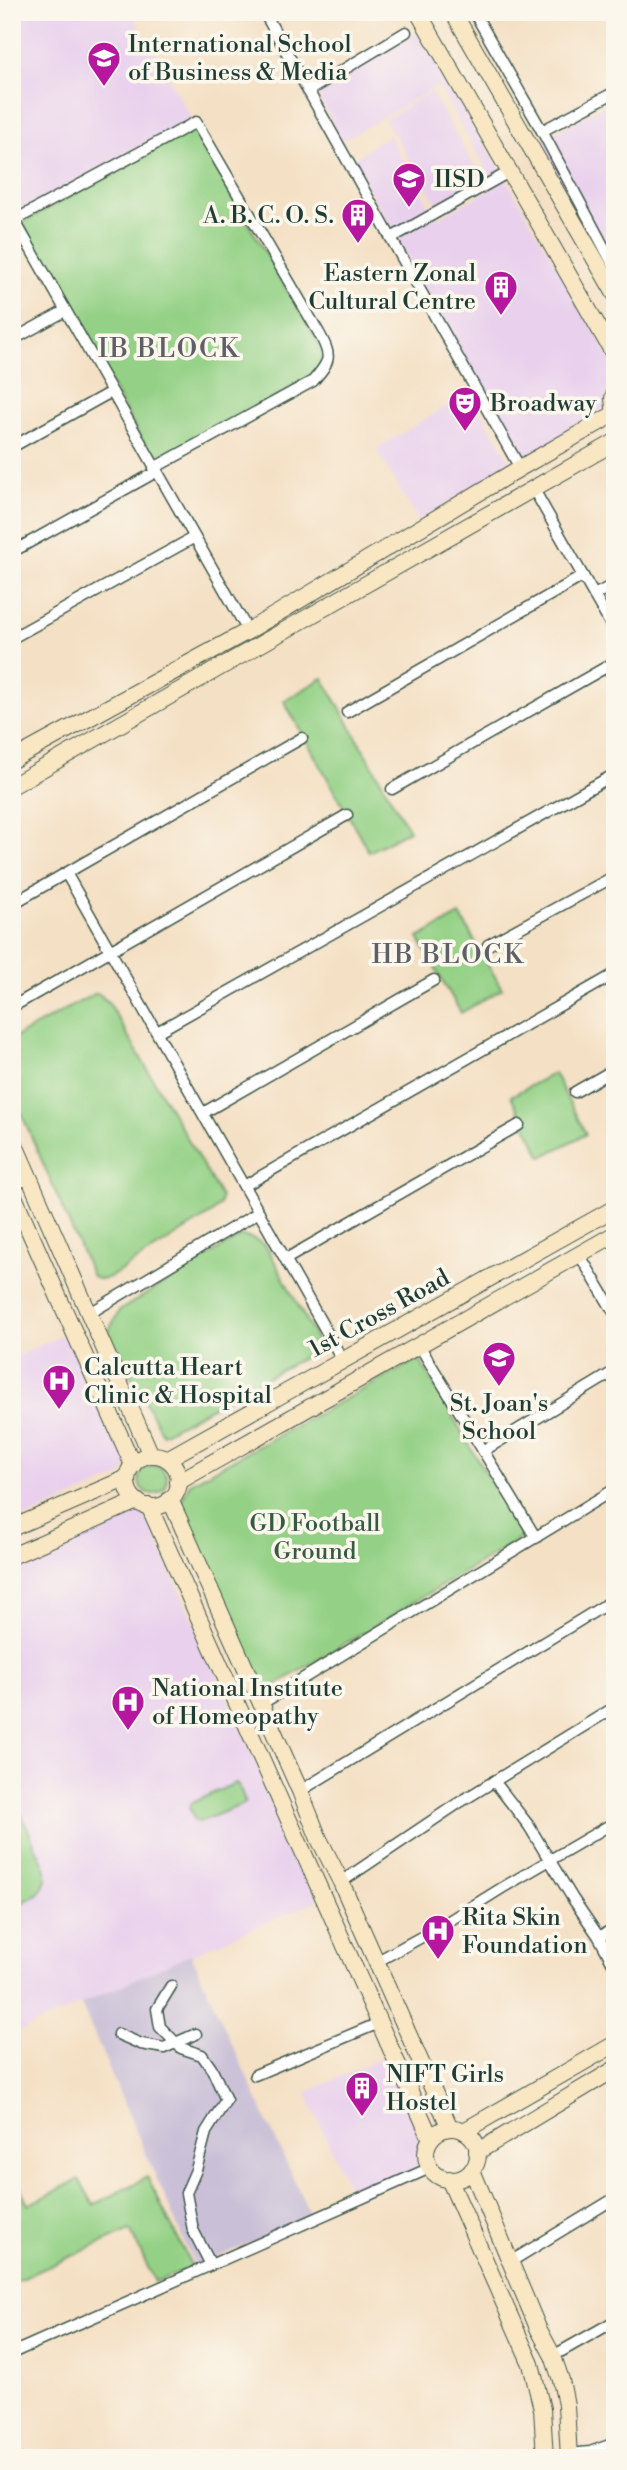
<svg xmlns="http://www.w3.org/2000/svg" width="627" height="2470" font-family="'Libre Bodoni',serif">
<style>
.built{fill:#e9d1ed}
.industrial{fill:#c9bfd7}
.green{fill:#94d186;stroke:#5a875d;stroke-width:2}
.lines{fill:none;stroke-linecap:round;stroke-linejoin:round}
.street-casing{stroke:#3f554a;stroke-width:13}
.secondary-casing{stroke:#3f554a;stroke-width:18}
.street{stroke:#fff;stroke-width:10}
.secondary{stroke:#f9e7c3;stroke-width:16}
.labels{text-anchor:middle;stroke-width:7;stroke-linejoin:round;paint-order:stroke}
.poi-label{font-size:24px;fill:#1f3d34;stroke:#fbf7ec;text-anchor:start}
.street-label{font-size:24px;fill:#1f3d34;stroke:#fbf7ec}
.park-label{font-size:24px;fill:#365b44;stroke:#fbf7ec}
.neighbourhood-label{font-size:26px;letter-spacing:2px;fill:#5f6067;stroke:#fbf7ec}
</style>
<rect width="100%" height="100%" fill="#fbf7ec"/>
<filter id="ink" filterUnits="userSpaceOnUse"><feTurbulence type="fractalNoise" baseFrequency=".0143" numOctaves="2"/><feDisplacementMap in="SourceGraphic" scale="14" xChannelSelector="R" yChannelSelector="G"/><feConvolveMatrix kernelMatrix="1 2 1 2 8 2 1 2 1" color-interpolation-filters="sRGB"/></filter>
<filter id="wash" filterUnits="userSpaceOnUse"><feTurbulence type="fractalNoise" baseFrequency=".00686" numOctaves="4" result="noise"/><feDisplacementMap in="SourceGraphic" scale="28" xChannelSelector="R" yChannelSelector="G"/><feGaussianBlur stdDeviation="1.57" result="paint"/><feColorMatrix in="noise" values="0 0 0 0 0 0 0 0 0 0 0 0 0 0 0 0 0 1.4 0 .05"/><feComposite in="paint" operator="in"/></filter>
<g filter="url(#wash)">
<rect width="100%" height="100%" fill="#f4e0c4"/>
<g class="built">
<path d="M12,12H131L191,118L16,214L12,207Z"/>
<path d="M420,30L615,366V378L606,396L607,411L522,462L352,160L388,135L437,218L496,186L438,86L342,141L316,93Z"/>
<path d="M431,92L484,182L439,208L385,120Z"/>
<path d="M615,99V283L536,144Z"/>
<path d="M470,392L513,465L419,521L376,449Z"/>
<path d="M71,1331L129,1464L121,1476L12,1524V1358Z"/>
<path d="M136,1509L145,1514L319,1900L205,1949L12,2035V1563Z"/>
<path d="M387,2055L425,2137L421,2149V2167L353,2198L306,2093Z"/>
</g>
<path class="industrial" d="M191,1954L311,2217L195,2267L81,2004Z"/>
<g class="green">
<path d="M193,128L323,351L322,363L310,377L156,466L22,223Z"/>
<path d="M323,678L409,830L369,852L284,701Z"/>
<path d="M460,915L502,989L461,1013L418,938Z"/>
<path d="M94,994H99L109,1003L221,1197L220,1204L212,1213L117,1273C108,1278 101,1283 92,1276L12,1092V1039Z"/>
<path d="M554,1073L586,1134L542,1157L511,1096Z"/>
<path d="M241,1236C253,1238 261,1241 269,1251L321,1348L162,1434L108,1332L119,1311Z"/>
<path d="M419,1359L523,1537L264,1692L179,1505L190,1483Z"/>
<circle cx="153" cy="1480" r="14"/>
<path d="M236,1783L239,1786L245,1801L244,1804L199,1822L195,1821L189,1807L191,1803Z"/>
<path d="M12,1794L46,1870C49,1893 30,1899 12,1907Z"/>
<path d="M147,2177L192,2267L155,2282L130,2230L12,2283V2190L20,2187L28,2205L79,2179L94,2205Z"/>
</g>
</g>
<g filter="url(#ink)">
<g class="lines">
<defs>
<g id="street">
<path d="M264,12L520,468"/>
<path d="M474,12L542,131"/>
<path d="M308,91L406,32"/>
<path d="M12,216L248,631"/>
<path d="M15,220L196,122L319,333C332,357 331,360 313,381L154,468"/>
<path d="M391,238L509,172"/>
<path d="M614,266L542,131L615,92"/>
<path d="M12,340L65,311"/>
<path d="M12,447L111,392"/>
<path d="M533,488L583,576"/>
<path d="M12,552L156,472"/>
<path d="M594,595L615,584"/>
<path d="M12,638L193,538"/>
<path d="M347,712L583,576L615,632"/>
<path d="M392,789L615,662"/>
<path d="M66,873L342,1359"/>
<path d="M12,904L302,738"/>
<path d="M488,945L615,876"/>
<path d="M12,1007L347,815"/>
<path d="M157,1032L615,774"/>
<path d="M575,1092L615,1069"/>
<path d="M203,1113L434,980"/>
<path d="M12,1185L30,1178"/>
<path d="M244,1186L615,974"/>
<path d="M579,1254L615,1314"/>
<path d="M286,1259L519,1125"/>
<path d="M90,1313L259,1212"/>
<path d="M419,1345L536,1538"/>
<path d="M483,1451L615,1371"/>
<path d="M261,1704L615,1489"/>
<path d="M494,1781L529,1826L573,1899L599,1937L615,1967"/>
<path d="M300,1791L615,1599"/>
<path d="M341,1882L457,1804L615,1707"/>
<path d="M599,1937L615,1928"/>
<path d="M376,1962L436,1929L502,1888L615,1822"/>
<path d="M171,1986L157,2009L160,2027L181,2048L202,2055L213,2071L226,2100L206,2132L196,2170L186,2193L193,2230L211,2265"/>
<path d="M118,2034L141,2044L164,2048L196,2034"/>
<path d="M255,2075L379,2023"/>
<path d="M510,2262L615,2198"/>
<path d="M12,2353L430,2168"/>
<path d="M553,2356L615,2321"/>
<path d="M569,2454L590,2452L615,2443"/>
</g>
<g id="secondary">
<path d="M418,12L615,356"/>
<path d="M453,12L615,294"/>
<path d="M615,392L613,398L615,416"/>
<path d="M12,760L248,631L520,468L614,414"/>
<path d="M12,786L615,442"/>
<path d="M12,1138L151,1455"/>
<path d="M12,1192L133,1465"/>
<circle cx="153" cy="1481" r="26"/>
<path d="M167,1459L615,1208"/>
<path d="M178,1482L615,1234"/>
<path d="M170,1499L300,1791L319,1839L341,1882L450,2128"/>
<path d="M149,1506L431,2139"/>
<path d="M12,1528L127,1478"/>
<path d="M12,1556L137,1501"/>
<circle cx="452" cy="2154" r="26"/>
<path d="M464,2131L615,2044"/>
<path d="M477,2152L615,2069"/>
<path d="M472,2170L538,2328L553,2356L561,2380L566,2405L569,2458"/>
<path d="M449,2179L531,2364L542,2409L545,2458"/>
</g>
</defs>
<use href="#street" class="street-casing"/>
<use href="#secondary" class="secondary-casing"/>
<use href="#street" class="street"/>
<use href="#secondary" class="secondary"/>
</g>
</g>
<defs>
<symbol id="university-pin" viewBox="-11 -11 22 30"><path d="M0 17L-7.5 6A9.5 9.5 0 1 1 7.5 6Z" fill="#b5179e" stroke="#fbf7ec"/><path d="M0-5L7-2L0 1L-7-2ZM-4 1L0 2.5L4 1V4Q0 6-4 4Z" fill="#fff"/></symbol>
<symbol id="building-pin" viewBox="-11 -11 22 30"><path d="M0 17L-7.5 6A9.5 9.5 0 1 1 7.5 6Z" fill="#b5179e" stroke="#fbf7ec"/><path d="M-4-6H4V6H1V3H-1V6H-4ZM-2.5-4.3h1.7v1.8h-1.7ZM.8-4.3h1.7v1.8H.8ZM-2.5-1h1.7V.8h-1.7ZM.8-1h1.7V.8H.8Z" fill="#fff"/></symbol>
<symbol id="theatre-pin" viewBox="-11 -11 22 30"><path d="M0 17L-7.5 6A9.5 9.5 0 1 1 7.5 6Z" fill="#b5179e" stroke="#fbf7ec"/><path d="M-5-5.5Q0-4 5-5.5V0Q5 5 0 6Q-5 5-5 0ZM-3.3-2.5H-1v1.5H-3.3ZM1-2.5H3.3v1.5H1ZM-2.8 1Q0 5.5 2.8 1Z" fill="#fff"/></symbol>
<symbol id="school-pin" viewBox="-11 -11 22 30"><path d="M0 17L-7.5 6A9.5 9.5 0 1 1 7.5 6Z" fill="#b5179e" stroke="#fbf7ec"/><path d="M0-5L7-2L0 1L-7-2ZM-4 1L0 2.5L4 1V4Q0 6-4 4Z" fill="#fff"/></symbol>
<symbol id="hospital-pin" viewBox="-11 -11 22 30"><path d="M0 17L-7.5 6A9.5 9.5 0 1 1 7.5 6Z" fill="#b5179e" stroke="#fbf7ec"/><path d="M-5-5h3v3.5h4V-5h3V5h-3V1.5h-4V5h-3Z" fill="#fff"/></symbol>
</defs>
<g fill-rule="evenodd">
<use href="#university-pin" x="85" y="39" width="38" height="52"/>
<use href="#university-pin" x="390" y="160" width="38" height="52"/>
<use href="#building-pin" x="339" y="196" width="38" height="52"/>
<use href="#building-pin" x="482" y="268" width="38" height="52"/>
<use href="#theatre-pin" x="446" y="384" width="38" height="52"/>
<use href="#school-pin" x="480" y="1339" width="38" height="52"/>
<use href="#hospital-pin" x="40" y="1362" width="38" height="52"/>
<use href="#hospital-pin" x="109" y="1683" width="38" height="52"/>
<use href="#hospital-pin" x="419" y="1912" width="38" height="52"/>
<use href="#building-pin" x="343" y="2069" width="38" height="52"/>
</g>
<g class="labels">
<g class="poi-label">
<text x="128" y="52">International School<tspan x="128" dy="28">of Business &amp; Media</tspan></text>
<text x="434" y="187">IISD</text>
<text x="334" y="223" text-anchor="end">A. B. C. O. S.</text>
<text x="476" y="281" text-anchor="end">Eastern Zonal<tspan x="476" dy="28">Cultural Centre</tspan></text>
<text x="490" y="411">Broadway</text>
<text x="84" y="1375">Calcutta Heart<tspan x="84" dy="28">Clinic &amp; Hospital</tspan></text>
<text x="499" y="1411" text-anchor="middle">St. Joan's<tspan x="499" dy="28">School</tspan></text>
<text x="152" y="1696">National Institute<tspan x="152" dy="28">of Homeopathy</tspan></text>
<text x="462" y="1925">Rita Skin<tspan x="462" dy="28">Foundation</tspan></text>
<text x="386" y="2082">NIFT Girls<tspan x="386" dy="28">Hostel</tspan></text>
</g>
<g class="street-label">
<text transform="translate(379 1313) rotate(-29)" y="8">1st Cross Road</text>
</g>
<g class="park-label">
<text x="315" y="1531">GD Football<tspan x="315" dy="28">Ground</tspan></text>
</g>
<g class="neighbourhood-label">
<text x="169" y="357">IB BLOCK</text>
<text x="448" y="963">HB BLOCK</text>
</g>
</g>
<rect width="627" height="2470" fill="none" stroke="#fbf7ec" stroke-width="42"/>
</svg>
